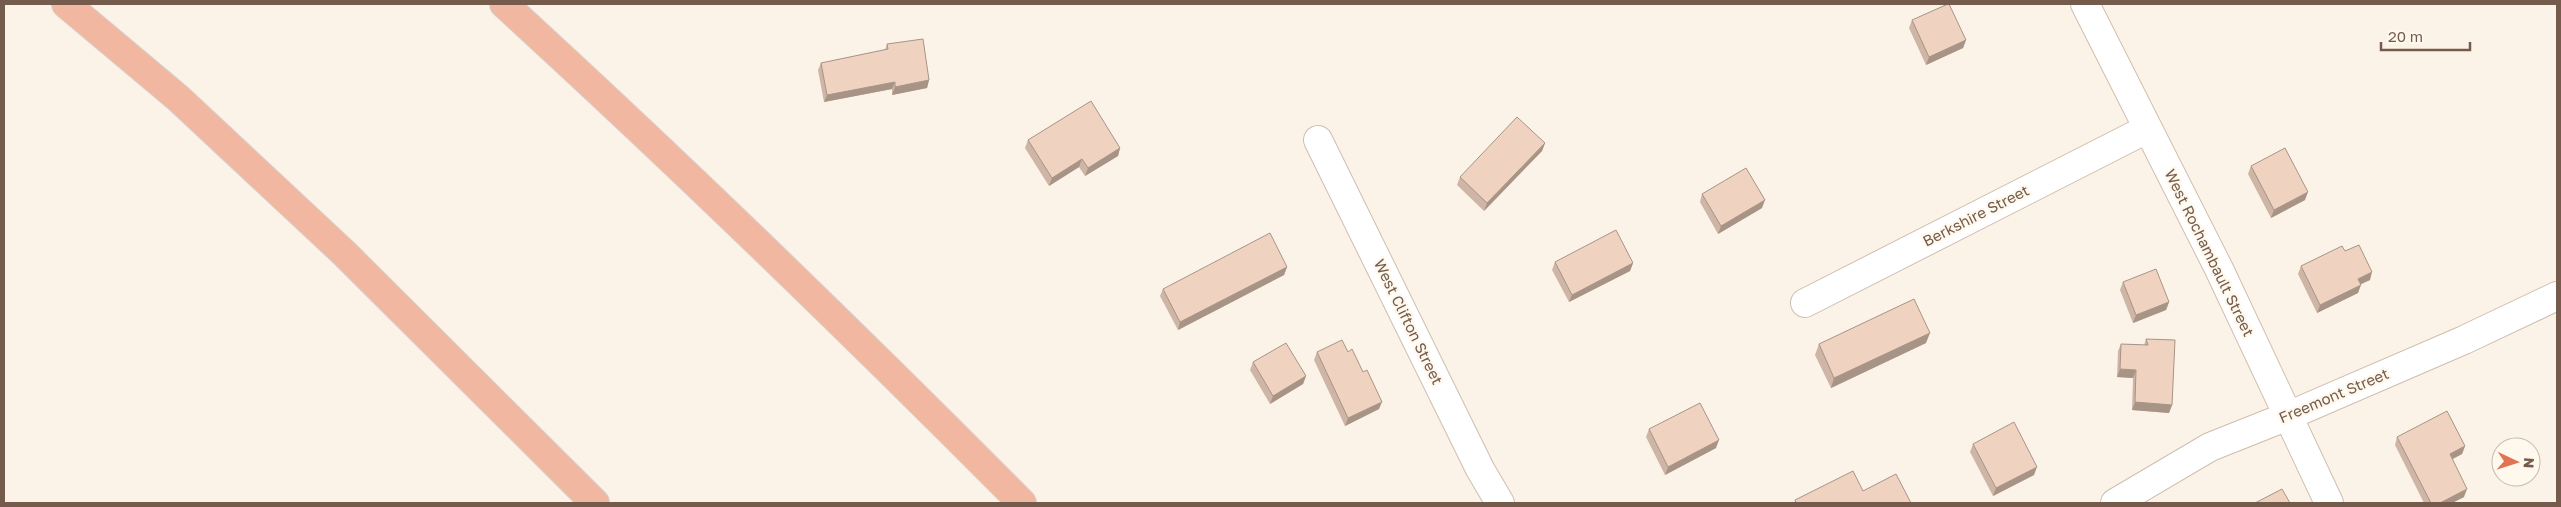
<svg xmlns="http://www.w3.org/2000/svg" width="2561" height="507" font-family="'Golos Text',sans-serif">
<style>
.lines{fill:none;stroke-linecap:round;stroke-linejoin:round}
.minor-casing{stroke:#cfbeb0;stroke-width:30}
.highway-casing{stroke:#d8d1cd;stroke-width:30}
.minor{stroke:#fff;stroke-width:28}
.highway{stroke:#f2b7a1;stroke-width:28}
.wall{fill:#ceb5a5}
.shaded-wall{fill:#a79486}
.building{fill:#efd3c0;stroke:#a79486}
.labels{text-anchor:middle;stroke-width:4.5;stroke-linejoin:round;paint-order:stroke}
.street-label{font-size:15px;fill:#745b4c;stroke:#fef8ed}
</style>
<rect width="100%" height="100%" fill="#fbf3e7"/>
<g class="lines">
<defs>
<g id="minor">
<path d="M2085,4L2219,269L2329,503"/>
<path d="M1318,140L1480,469L1500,503"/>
<path d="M1805,303L2147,129"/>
<path d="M2115,503L2210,447L2288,416L2464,340L2557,296"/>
</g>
<g id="highway">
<path d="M66,4L178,98L345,254L595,503"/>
<path d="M504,4C681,166 853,333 1022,503"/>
</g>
</defs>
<use href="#minor" class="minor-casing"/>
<use href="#highway" class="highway-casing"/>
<use href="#minor" class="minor"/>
<use href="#highway" class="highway"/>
</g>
<g class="wall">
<path d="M1912,20L1966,40L1963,48L1926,65L1909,28Z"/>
<path d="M887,44L929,80L927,88L892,95V89L824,102L818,70L821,63L885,50Z"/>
<path d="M1028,140L1120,148L1118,156L1085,176L1079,167L1049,186L1025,148Z"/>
<path d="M1545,143L1542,151L1484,211L1457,185L1460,177Z"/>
<path d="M2251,166L2305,200L2271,218L2248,174Z"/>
<path d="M1702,194L1762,208L1718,234L1700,202Z"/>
<path d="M2345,251L2370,280L2360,284L2358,293L2317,313L2298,274L2301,266Z"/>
<path d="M1555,262L1633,263L1630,271L1569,302L1552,270Z"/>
<path d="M1287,267L1284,275L1178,330L1160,296L1163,289Z"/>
<path d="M2123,282L2169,302L2166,310L2133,323L2120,290Z"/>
<path d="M2146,339L2172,405L2169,413L2132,410L2133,378L2117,377L2118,351L2121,344L2144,345Z"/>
<path d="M1926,343L1831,388L1815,355L1819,344Z"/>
<path d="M1317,352H1348L1363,372L1379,409L1345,426L1314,360Z"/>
<path d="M1253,362L1306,376L1303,384L1270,404L1250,370Z"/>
<path d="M1649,429L1716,448L1665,475L1646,437Z"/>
<path d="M2397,437L2465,446L2462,454L2452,459L2464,497L2452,503H2424L2395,445Z"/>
<path d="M1973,444L2034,475L1993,496L1970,452Z"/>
</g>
<g class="shaded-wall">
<path d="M1966,40L1963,48L1926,65L1929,57Z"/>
<path d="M929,80L927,88L892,95L895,87Z"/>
<path d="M895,82L892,89L824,102L827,95Z"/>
<path d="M1545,143L1542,151L1484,211L1487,203Z"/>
<path d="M1120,148L1118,156L1085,176L1088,168Z"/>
<path d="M1082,159L1079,167L1049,186L1052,178Z"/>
<path d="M2308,192L2305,200L2271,218L2274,210Z"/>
<path d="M1765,200L1762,208L1718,234L1721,226Z"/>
<path d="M1633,263L1630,271L1569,302L1572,295Z"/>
<path d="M1287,267L1284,275L1178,330L1180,322Z"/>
<path d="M2372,272L2370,280L2355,287L2358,279Z"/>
<path d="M2361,285L2358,293L2317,313L2320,305Z"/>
<path d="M2169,302L2166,310L2133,323L2136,315Z"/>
<path d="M1930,333L1926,343L1831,388L1834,378Z"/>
<path d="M2120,369L2136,370L2133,378L2117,377Z"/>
<path d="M1306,376L1303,384L1270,404L1273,396Z"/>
<path d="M1382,402L1379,409L1345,426L1348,418Z"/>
<path d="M2135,402L2172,405L2169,413L2132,410Z"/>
<path d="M1719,440L1716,448L1665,475L1668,467Z"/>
<path d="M2465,446L2462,454L2447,462L2450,454Z"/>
<path d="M2037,467L2034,475L1993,496L1996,488Z"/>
<path d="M2467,489L2464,497L2452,503H2440Z"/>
</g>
<g class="building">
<path d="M1948,4H1949L1966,40L1929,57L1912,20Z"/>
<path d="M923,39L929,80L895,87V82L827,95L821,63L888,49L887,44Z"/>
<path d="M1091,101L1120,148L1088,168L1082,159L1052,178L1028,140Z"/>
<path d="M1517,117L1545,143L1487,203L1460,177Z"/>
<path d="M2285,148L2308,192L2274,210L2251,166Z"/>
<path d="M1746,168L1765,200L1721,226L1702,194Z"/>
<path d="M1616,230L1633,263L1572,295L1555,262Z"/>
<path d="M1270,233L1287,267L1180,322L1163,289Z"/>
<path d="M2359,245L2372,272L2358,279L2361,285L2320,305L2301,266L2342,246L2345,251Z"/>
<path d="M2156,269L2169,302L2136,315L2123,282Z"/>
<path d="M1914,299L1930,333L1834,378L1819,344Z"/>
<path d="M2146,339L2175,340L2172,405L2135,402L2136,370L2120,369L2121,344L2148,345Z"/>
<path d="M1342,340L1348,352L1352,349L1363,372L1367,370L1382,402L1348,418L1317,352Z"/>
<path d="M1286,343L1306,376L1273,396L1253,362Z"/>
<path d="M1700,403L1719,440L1668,467L1649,429Z"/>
<path d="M2447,411L2465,446L2450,454L2467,489L2440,503H2431L2397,437Z"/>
<path d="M2014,422L2037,467L1996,488L1973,444Z"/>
<path d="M1853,471L1863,491L1896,474L1911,503H1796L1795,500Z"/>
<path d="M2282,489L2290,503H2255Z"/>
</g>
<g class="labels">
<g class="street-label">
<text transform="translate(1976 216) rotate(-27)" y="5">Berkshire Street</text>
<text transform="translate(2209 253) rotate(64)" y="5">West Rochambault Street</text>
<text transform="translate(1408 322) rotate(64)" y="5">West Clifton Street</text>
<text transform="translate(2334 396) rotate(-23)" y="5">Freemont Street</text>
</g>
</g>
<rect width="2561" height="507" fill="none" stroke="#745b4c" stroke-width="10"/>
<g transform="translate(2516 462) rotate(94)"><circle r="24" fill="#fef8ed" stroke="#c7b9ad"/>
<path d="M0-4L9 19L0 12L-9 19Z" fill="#df7353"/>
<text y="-8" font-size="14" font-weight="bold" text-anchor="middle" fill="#745b4c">N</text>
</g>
<path d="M2381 42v8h89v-8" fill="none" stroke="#745b4c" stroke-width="2.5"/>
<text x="2388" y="42" font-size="15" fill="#745b4c" stroke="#fef8ed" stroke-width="4" paint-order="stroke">20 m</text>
</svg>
